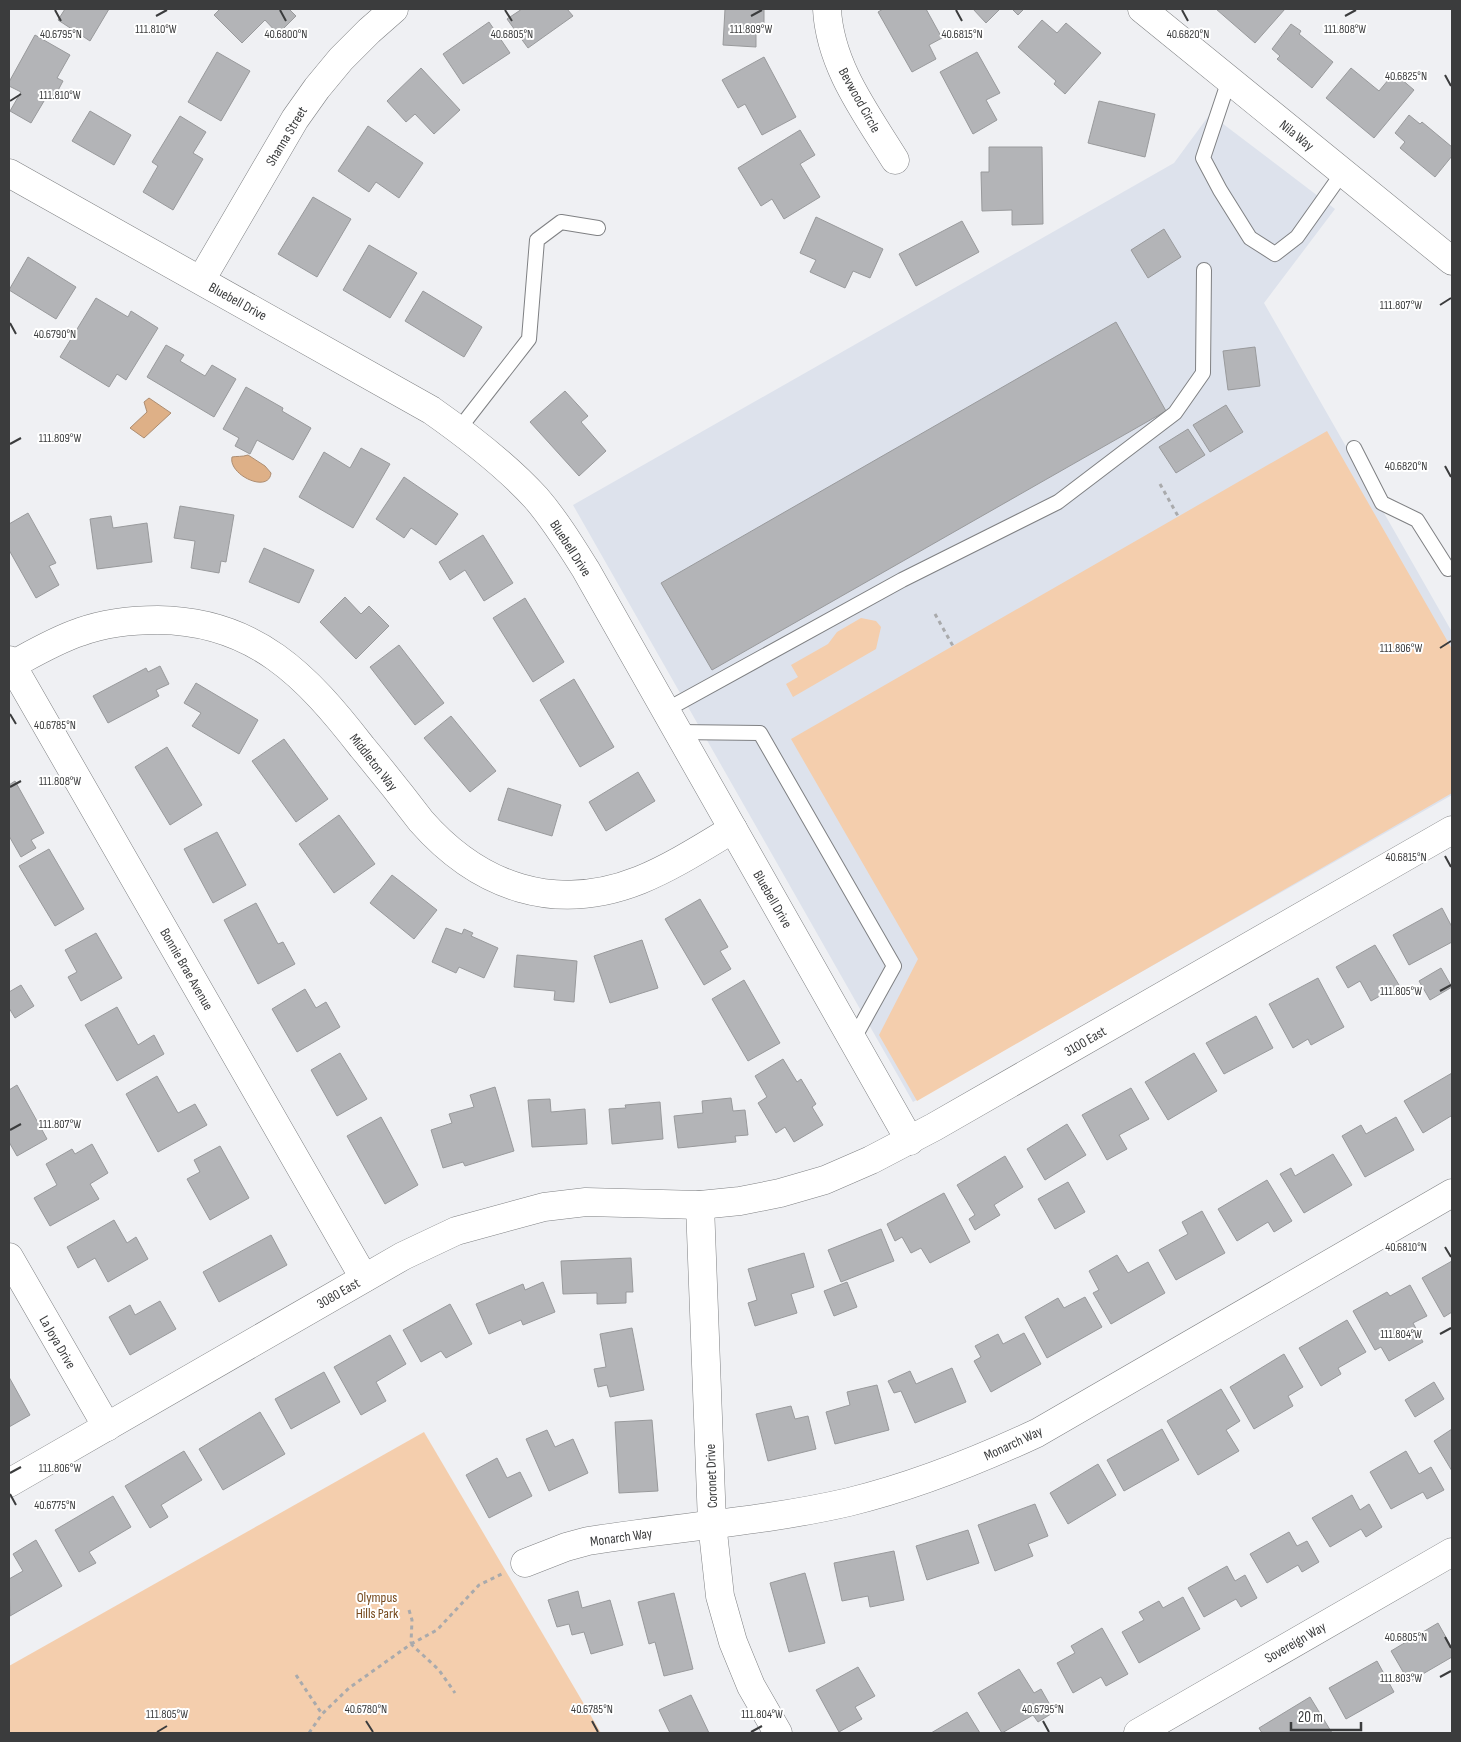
<svg xmlns="http://www.w3.org/2000/svg" width="1461" height="1742" font-family="'Sofia Sans Condensed',sans-serif">
<style>
.built{fill:#dde2ec}
.green{fill:#f4cead}
.water{fill:#deb087;stroke:#ad8d71}
.building{fill:#b3b4b7;stroke:#999a9c}
.lines{fill:none;stroke-linecap:round;stroke-linejoin:round}
.service-casing{stroke:#7f8083;stroke-width:16}
.minor-casing{stroke:#7f8083;stroke-width:29}
.path{stroke:#a9aaac;stroke-width:3;stroke-dasharray:4 4;stroke-linecap:butt}
.service{stroke:#fff;stroke-width:14}
.minor{stroke:#fff;stroke-width:28}
.ticks{fill:none;stroke:#3b3c3d;stroke-width:2}
.labels{text-anchor:middle;stroke-width:4;stroke-linejoin:round;paint-order:stroke}
.street-label{font-size:14px;fill:#3b3c3d;stroke:#fff}
.park-label{font-size:14px;fill:#75481b;stroke:#fff}
.ticks-label{font-size:12px;text-anchor:middle;fill:#3b3c3d;stroke:#fff;stroke-width:4;stroke-linejoin:round;paint-order:stroke}
</style>
<rect width="100%" height="100%" fill="#eff0f3"/>
<path class="built" d="M1210,114L1335,209L1264,303L1452,632V795L913,1102L573,505L1174,163Z"/>
<g class="green">
<path d="M1327,431L1452,649V793L917,1101L879,1035L918,959L791,739Z"/>
<path d="M861,618L876,621L881,627L876,649L793,697L786,684L798,677L791,665L828,644L837,632Z"/>
<path d="M424,1432L601,1733H9V1666Z"/>
</g>
<g class="water">
<path d="M149,398L171,413L144,438L130,428L147,412L144,402Z"/>
<path d="M248,455L265,466L271,473C269,494 228,475 232,457C237,456 242,457 248,455Z"/>
</g>
<g class="building">
<path d="M65,9H109L90,41L58,20Z"/>
<path d="M220,9H289L296,16L278,34L265,20L242,43L214,15Z"/>
<path d="M522,9H567L573,16L528,48L507,19Z"/>
<path d="M725,9H764V25L756,24V47L723,45Z"/>
<path d="M883,9H926L942,38L929,45L936,59L912,72L878,12Z"/>
<path d="M973,9H1000L986,23Z"/>
<path d="M1012,9H1024L1018,15Z"/>
<path d="M1216,9H1285L1255,43Z"/>
<path d="M1042,20L1057,33L1066,23L1101,53L1065,94L1054,84L1056,81L1018,47Z"/>
<path d="M489,22L510,53L463,84L443,54Z"/>
<path d="M1291,24L1301,31L1299,34L1333,62L1312,88L1277,59L1280,56L1272,49Z"/>
<path d="M35,35L70,55L57,78L63,81L53,100L47,96L31,123L10,111L21,92L9,86V82Z"/>
<path d="M217,52L250,71L221,121L188,102Z"/>
<path d="M977,52L1000,93L986,100L997,120L973,134L940,72Z"/>
<path d="M764,57L796,117L762,135L745,104L738,108L722,80Z"/>
<path d="M421,68L460,110L434,134L415,114L406,122L387,101Z"/>
<path d="M1351,68L1379,91L1394,73L1414,90L1374,138L1326,98Z"/>
<path d="M1099,101L1155,114L1145,157L1088,143Z"/>
<path d="M90,111L131,135L114,165L72,141Z"/>
<path d="M1409,115L1420,124L1422,122L1452,147V156L1435,177L1400,148L1405,142L1395,133Z"/>
<path d="M180,116L206,132L193,153L203,159L173,210L143,192L158,166L152,162Z"/>
<path d="M368,126L423,163L399,198L376,182L369,192L338,171Z"/>
<path d="M800,130L815,155L800,164L820,197L784,219L772,199L761,206L738,168Z"/>
<path d="M989,147H1042L1043,224L1012,225V210L982,211L981,172H989Z"/>
<path d="M313,197L351,219L317,277L278,254Z"/>
<path d="M816,217L883,249L870,278L853,271L845,288L810,272L816,260L800,253Z"/>
<path d="M962,221L979,252L916,286L899,254Z"/>
<path d="M1164,229L1181,257L1148,278L1131,250Z"/>
<path d="M369,245L417,273L390,318L343,290Z"/>
<path d="M28,257L76,287L56,319L9,290Z"/>
<path d="M423,291L482,327L464,357L405,321Z"/>
<path d="M96,298L128,317L131,311L158,328L126,380L117,374L109,387L60,357Z"/>
<path d="M1116,322L1166,411L712,670L661,583Z"/>
<path d="M166,345L184,355L180,361L205,376L212,365L236,379L214,417L147,377Z"/>
<path d="M1255,347L1260,386L1228,390L1223,351Z"/>
<path d="M246,387L283,408L282,411L311,428L293,460L257,440L250,454L235,446L239,438L223,429Z"/>
<path d="M565,391L588,416L581,422L606,451L579,476L530,422Z"/>
<path d="M1226,405L1243,432L1210,452L1193,425Z"/>
<path d="M1188,429L1205,455L1176,473L1159,447Z"/>
<path d="M361,448L390,464L353,528L299,497L324,452L350,468Z"/>
<path d="M404,477L458,514L436,545L411,528L404,538L376,519Z"/>
<path d="M180,506L234,515L226,562L221,561L219,573L191,568L195,541L174,538Z"/>
<path d="M28,513L56,563L49,566L59,585L36,598L9,550V524Z"/>
<path d="M111,516L113,528L147,523L152,562L97,569L90,519Z"/>
<path d="M483,535L513,583L484,601L465,570L450,580L439,562Z"/>
<path d="M264,548L314,570L299,603L249,582Z"/>
<path d="M345,597L361,614L369,606L389,626L356,659L320,622Z"/>
<path d="M525,598L564,662L533,682L493,618Z"/>
<path d="M399,645L444,703L415,725L370,667Z"/>
<path d="M160,666L169,684L156,690L159,696L108,723L93,696L146,668L148,672Z"/>
<path d="M574,679L614,747L580,767L540,700Z"/>
<path d="M196,683L258,720L239,754L192,726L201,713L184,703Z"/>
<path d="M451,716L496,771L470,792L424,738Z"/>
<path d="M284,739L328,799L296,822L252,761Z"/>
<path d="M167,747L202,805L170,825L135,767Z"/>
<path d="M638,772L655,801L606,831L589,802Z"/>
<path d="M15,781L44,833L31,840L36,848L21,857L9,836V785Z"/>
<path d="M508,788L561,805L552,836L498,820Z"/>
<path d="M339,815L375,864L334,893L299,844Z"/>
<path d="M217,832L246,885L213,903L184,849Z"/>
<path d="M49,849L84,909L55,926L19,866Z"/>
<path d="M392,875L437,910L414,939L370,903Z"/>
<path d="M700,899L728,947L720,951L731,969L704,985L665,919Z"/>
<path d="M256,903L278,944L283,942L295,964L258,984L224,920Z"/>
<path d="M1442,908L1452,927V942L1409,965L1393,935Z"/>
<path d="M446,928L462,934L464,929L473,933L471,936L498,948L484,978L459,967L456,973L432,962Z"/>
<path d="M96,933L122,978L81,1001L68,977L77,972L65,950Z"/>
<path d="M642,940L658,988L610,1003L594,956Z"/>
<path d="M1375,945L1399,985L1371,1001L1360,981L1348,988L1336,967Z"/>
<path d="M517,955L577,961L574,1002L554,1000L555,991L514,987Z"/>
<path d="M1441,968L1452,987L1430,1000L1419,981Z"/>
<path d="M1318,978L1344,1027L1311,1045L1308,1039L1293,1048L1269,1004Z"/>
<path d="M744,980L780,1043L748,1061L712,999Z"/>
<path d="M21,985L34,1006L15,1018L9,1008V992Z"/>
<path d="M305,989L316,1008L326,1002L340,1027L297,1052L272,1009Z"/>
<path d="M117,1007L138,1045L154,1035L164,1054L117,1081L85,1025Z"/>
<path d="M1256,1016L1273,1048L1224,1074L1206,1043Z"/>
<path d="M340,1053L367,1099L337,1116L311,1070Z"/>
<path d="M1194,1053L1217,1091L1168,1120L1145,1082Z"/>
<path d="M783,1059L797,1082L801,1079L816,1104L812,1107L823,1125L794,1142L785,1127L776,1133L758,1103L767,1097L755,1076Z"/>
<path d="M1452,1073V1118L1451,1116L1423,1133L1404,1101Z"/>
<path d="M157,1076L178,1113L195,1104L207,1125L158,1152L126,1094Z"/>
<path d="M17,1085L47,1139L17,1156L9,1142V1090Z"/>
<path d="M495,1087L514,1151L465,1166L463,1162L443,1168L431,1130L452,1123L449,1114L474,1107L470,1095Z"/>
<path d="M1131,1088L1149,1119L1119,1135L1127,1149L1107,1160L1082,1115Z"/>
<path d="M731,1098L733,1111L745,1110L748,1135L735,1136L736,1142L678,1148L674,1116L703,1113L702,1101Z"/>
<path d="M550,1099L551,1112L585,1109L587,1144L532,1147L528,1100Z"/>
<path d="M660,1102L663,1139L612,1144L609,1109L626,1108L625,1105Z"/>
<path d="M381,1117L418,1185L385,1204L347,1136Z"/>
<path d="M1396,1117L1414,1150L1365,1177L1342,1136L1361,1125L1366,1134Z"/>
<path d="M1067,1124L1086,1155L1045,1180L1027,1149Z"/>
<path d="M92,1144L108,1173L90,1184L99,1199L50,1226L34,1198L57,1185L46,1164L72,1149L75,1154Z"/>
<path d="M220,1146L249,1198L210,1220L187,1179L200,1172L194,1160Z"/>
<path d="M1333,1154L1352,1185L1304,1213L1280,1174L1291,1168L1295,1176Z"/>
<path d="M1005,1156L1023,1187L994,1205L1000,1215L975,1230L969,1219L975,1215L957,1185Z"/>
<path d="M1267,1180L1292,1221L1274,1232L1268,1222L1237,1241L1218,1209Z"/>
<path d="M1068,1182L1085,1212L1055,1229L1038,1199Z"/>
<path d="M944,1193L970,1242L930,1263L921,1248L911,1253L902,1237L895,1241L887,1224Z"/>
<path d="M1202,1211L1225,1253L1176,1280L1159,1250L1188,1234L1182,1222Z"/>
<path d="M114,1220L127,1243L136,1237L148,1259L108,1282L95,1258L78,1268L67,1247Z"/>
<path d="M881,1229L894,1261L841,1282L828,1250Z"/>
<path d="M271,1235L287,1265L219,1302L203,1272Z"/>
<path d="M804,1253L814,1287L791,1294L797,1313L755,1326L748,1303L757,1300L748,1269Z"/>
<path d="M1117,1255L1128,1273L1148,1262L1165,1293L1111,1324L1093,1293L1099,1290L1089,1271Z"/>
<path d="M631,1258L633,1292H626V1303L597,1304V1293L563,1294L561,1261Z"/>
<path d="M1452,1261V1312L1444,1317L1422,1278Z"/>
<path d="M543,1282L555,1312L523,1325L521,1320L489,1334L476,1304L523,1284L525,1290Z"/>
<path d="M847,1282L857,1307L834,1316L824,1291Z"/>
<path d="M1410,1285L1427,1316L1413,1323L1423,1342L1389,1361L1381,1347L1375,1350L1353,1311L1387,1292L1390,1296Z"/>
<path d="M1085,1297L1102,1327L1047,1358L1025,1317L1058,1298L1064,1308Z"/>
<path d="M160,1301L176,1329L130,1355L109,1317L130,1305L135,1315Z"/>
<path d="M450,1304L472,1344L446,1358L441,1351L421,1362L403,1330Z"/>
<path d="M1347,1320L1366,1352L1338,1368L1341,1374L1321,1386L1299,1348Z"/>
<path d="M632,1328L644,1390L610,1397L607,1385L598,1387L594,1369L606,1367L600,1334Z"/>
<path d="M1024,1333L1041,1364L991,1392L974,1361L981,1357L975,1346L998,1334L1003,1344Z"/>
<path d="M390,1335L406,1364L376,1382L386,1401L361,1415L334,1367Z"/>
<path d="M1284,1354L1303,1387L1288,1396L1293,1406L1254,1429L1230,1387Z"/>
<path d="M952,1368L966,1402L915,1423L901,1391L894,1393L888,1381L910,1371L916,1384Z"/>
<path d="M324,1372L340,1402L291,1429L275,1399Z"/>
<path d="M9,1377L30,1415L9,1427Z"/>
<path d="M1434,1382L1444,1399L1415,1417L1405,1400Z"/>
<path d="M877,1385L889,1430L835,1444L826,1412L850,1405L847,1392Z"/>
<path d="M1221,1389L1240,1421L1226,1430L1239,1451L1198,1475L1167,1421Z"/>
<path d="M791,1406L795,1419L808,1416L816,1449L768,1461L756,1414Z"/>
<path d="M260,1412L285,1454L223,1490L199,1449Z"/>
<path d="M652,1420L658,1491L619,1493L615,1422Z"/>
<path d="M1162,1429L1179,1460L1124,1491L1107,1460Z"/>
<path d="M1452,1429V1471L1434,1441Z"/>
<path d="M547,1430L555,1447L573,1439L588,1473L549,1491L526,1439Z"/>
<path d="M184,1451L202,1480L161,1505L168,1517L150,1528L125,1486Z"/>
<path d="M1406,1451L1419,1474L1431,1467L1444,1490L1427,1499L1423,1492L1391,1509L1370,1472Z"/>
<path d="M497,1458L507,1478L520,1472L532,1496L489,1518L466,1475Z"/>
<path d="M1098,1464L1116,1495L1068,1524L1050,1493Z"/>
<path d="M1352,1495L1360,1510L1369,1504L1382,1527L1366,1537L1361,1529L1330,1547L1312,1518Z"/>
<path d="M113,1496L131,1527L89,1552L96,1563L79,1572L55,1530Z"/>
<path d="M1035,1504L1048,1536L1028,1544L1033,1556L995,1571L978,1525Z"/>
<path d="M968,1530L979,1563L927,1580L916,1546Z"/>
<path d="M1289,1532L1297,1546L1307,1541L1319,1562L1302,1572L1298,1565L1267,1583L1250,1554Z"/>
<path d="M36,1540L62,1586L10,1616L9,1579L23,1571L13,1554Z"/>
<path d="M894,1551L904,1600L870,1607L868,1596L842,1601L834,1563Z"/>
<path d="M1227,1566L1235,1581L1245,1575L1257,1598L1241,1607L1236,1599L1204,1617L1188,1588Z"/>
<path d="M805,1573L825,1643L789,1652L770,1583Z"/>
<path d="M578,1591L582,1608L610,1600L623,1645L591,1654L584,1632L572,1635L569,1624L557,1627L548,1600Z"/>
<path d="M674,1593L693,1669L664,1676L655,1642L649,1644L638,1602Z"/>
<path d="M1183,1597L1200,1629L1139,1663L1122,1632L1144,1620L1139,1612L1159,1601L1163,1608Z"/>
<path d="M1438,1623L1452,1648V1657L1409,1682L1391,1651Z"/>
<path d="M1102,1628L1128,1674L1106,1686L1101,1677L1073,1693L1057,1663L1075,1653L1071,1646Z"/>
<path d="M1377,1661L1394,1692L1346,1719L1329,1688Z"/>
<path d="M858,1667L875,1696L855,1707L862,1719L839,1732L816,1690Z"/>
<path d="M1019,1669L1034,1693L1041,1689L1054,1712L1038,1722L1033,1715L1002,1733L978,1693Z"/>
<path d="M691,1695L709,1733H670L659,1710Z"/>
<path d="M1310,1697L1332,1733H1262L1259,1728Z"/>
<path d="M967,1712L980,1733H931Z"/>
</g>
<g class="lines">
<defs>
<g id="service">
<path d="M1229,80L1203,158L1220,190L1250,238L1275,254L1297,237L1343,172"/>
<path d="M459,429L529,339L537,240L561,222L598,228"/>
<path d="M1354,448L1382,503L1417,520L1448,569"/>
<path d="M666,710L902,580L1058,502L1175,413L1203,373L1204,270"/>
<path d="M678,732L760,733L894,966L853,1040"/>
</g>
<g id="minor">
<path d="M827,9C830,66 866,113 895,160"/>
<path d="M1142,9L1452,261"/>
<path d="M9,173L431,410C468,436 505,464 536,498C555,520 571,546 586,570L910,1141"/>
<path d="M201,280L295,119L317,88L341,59L369,31L394,9"/>
<path d="M9,660L364,1278"/>
<path d="M12,665C34,653 56,640 80,632C105,623 132,620 158,620C255,621 307,676 362,747C382,771 402,796 421,821C479,887 555,914 640,880C672,867 703,847 733,829"/>
<path d="M700,1205L712,1523L720,1596L733,1642L751,1686L778,1733"/>
<path d="M9,1257L107,1427"/>
<path d="M9,1483L403,1256L456,1231L544,1207L586,1202L700,1205L740,1201L780,1193L825,1180L871,1160L934,1127L1452,830"/>
<path d="M525,1563L566,1547L588,1541C675,1527 763,1522 849,1502C915,1486 977,1461 1037,1433L1452,1193"/>
<path d="M1138,1733L1452,1552"/>
</g>
</defs>
<use href="#service" class="service-casing"/>
<use href="#minor" class="minor-casing"/>
<g class="path">
<path d="M1160,484L1178,516"/>
<path d="M935,614L953,646"/>
<path d="M409,1610L412,1620L411,1643"/>
<path d="M411,1644L437,1630L479,1585L504,1573"/>
<path d="M296,1675L322,1714"/>
<path d="M309,1733L322,1714L349,1688L411,1644L439,1670L455,1693"/>
</g>
<use href="#service" class="service"/>
<use href="#minor" class="minor"/>
</g>
<path class="ticks" d="M55,10L61,21M280,10L286,21M505,10L512,21M956,10L962,21M1182,10L1188,21M156,16L167,10M751,16L762,10M1345,16L1356,10M1445,75L1451,86M10,101L21,94M1440,305L1451,298M10,323L16,334M10,444L21,438M1445,466L1451,477M1440,648L1451,641M10,714L16,724M10,787L21,781M1445,856L1451,867M1440,991L1451,985M10,1130L21,1124M1445,1247L1451,1257M1440,1334L1451,1328M10,1473L21,1467M10,1494L16,1505M1445,1637L1451,1648M1440,1677L1451,1671M366,1721L373,1732M592,1721L598,1732M1043,1721L1049,1732M157,1732L167,1726M751,1732L762,1726"/>
<g class="labels">
<g class="street-label">
<text transform="translate(860 100) rotate(61)" y="5">Bevwood Circle</text>
<text transform="translate(1297 135) rotate(39)" y="5">Nila Way</text>
<text transform="translate(286 136) rotate(-59)" y="5">Shanna Street</text>
<text transform="translate(238 301) rotate(29)" y="5">Bluebell Drive</text>
<text transform="translate(571 548) rotate(57)" y="5">Bluebell Drive</text>
<text transform="translate(374 762) rotate(52)" y="5">Middleton Way</text>
<text transform="translate(773 899) rotate(60)" y="5">Bluebell Drive</text>
<text transform="translate(187 969) rotate(60)" y="5">Bonnie Brae Avenue</text>
<text transform="translate(1085 1041) rotate(-30)" y="5">3100 East</text>
<text transform="translate(338 1293) rotate(-30)" y="5">3080 East</text>
<text transform="translate(58 1342) rotate(60)" y="5">La Joya Drive</text>
<text transform="translate(1013 1443) rotate(-25)" y="5">Monarch Way</text>
<text transform="translate(711 1476) rotate(-92)" y="5">Coronet Drive</text>
<text transform="translate(621 1537) rotate(-8)" y="5">Monarch Way</text>
<text transform="translate(1295 1642) rotate(-30)" y="5">Sovereign Way</text>
</g>
<g class="park-label">
<text x="377" y="1602">Olympus<tspan x="377" dy="16">Hills Park</tspan></text>
</g>
</g>
<g class="ticks-label">
<text x="156" y="33">111.810°W</text>
<text x="751" y="33">111.809°W</text>
<text x="1345" y="33">111.808°W</text>
<text x="61" y="38">40.6795°N</text>
<text x="286" y="38">40.6800°N</text>
<text x="512" y="38">40.6805°N</text>
<text x="962" y="38">40.6815°N</text>
<text x="1188" y="38">40.6820°N</text>
<text x="1406" y="80">40.6825°N</text>
<text x="60" y="99">111.810°W</text>
<text x="1401" y="309">111.807°W</text>
<text x="55" y="338">40.6790°N</text>
<text x="60" y="442">111.809°W</text>
<text x="1406" y="470">40.6820°N</text>
<text x="1401" y="652">111.806°W</text>
<text x="55" y="729">40.6785°N</text>
<text x="60" y="785">111.808°W</text>
<text x="1406" y="861">40.6815°N</text>
<text x="1401" y="995">111.805°W</text>
<text x="60" y="1128">111.807°W</text>
<text x="1406" y="1251">40.6810°N</text>
<text x="1401" y="1338">111.804°W</text>
<text x="60" y="1472">111.806°W</text>
<text x="55" y="1509">40.6775°N</text>
<text x="1406" y="1641">40.6805°N</text>
<text x="1401" y="1682">111.803°W</text>
<text x="366" y="1713">40.6780°N</text>
<text x="592" y="1713">40.6785°N</text>
<text x="1043" y="1713">40.6795°N</text>
<text x="167" y="1718">111.805°W</text>
<text x="762" y="1718">111.804°W</text>
</g>
<rect width="1461" height="1742" fill="none" stroke="#3b3c3d" stroke-width="20"/>
<path d="M1291 1722v8h70v-8" fill="none" stroke="#3b3c3d" stroke-width="2.5"/>
<text x="1298" y="1722" font-size="15" fill="#3b3c3d" stroke="#ffffff" stroke-width="4" paint-order="stroke">20 m</text>
</svg>
